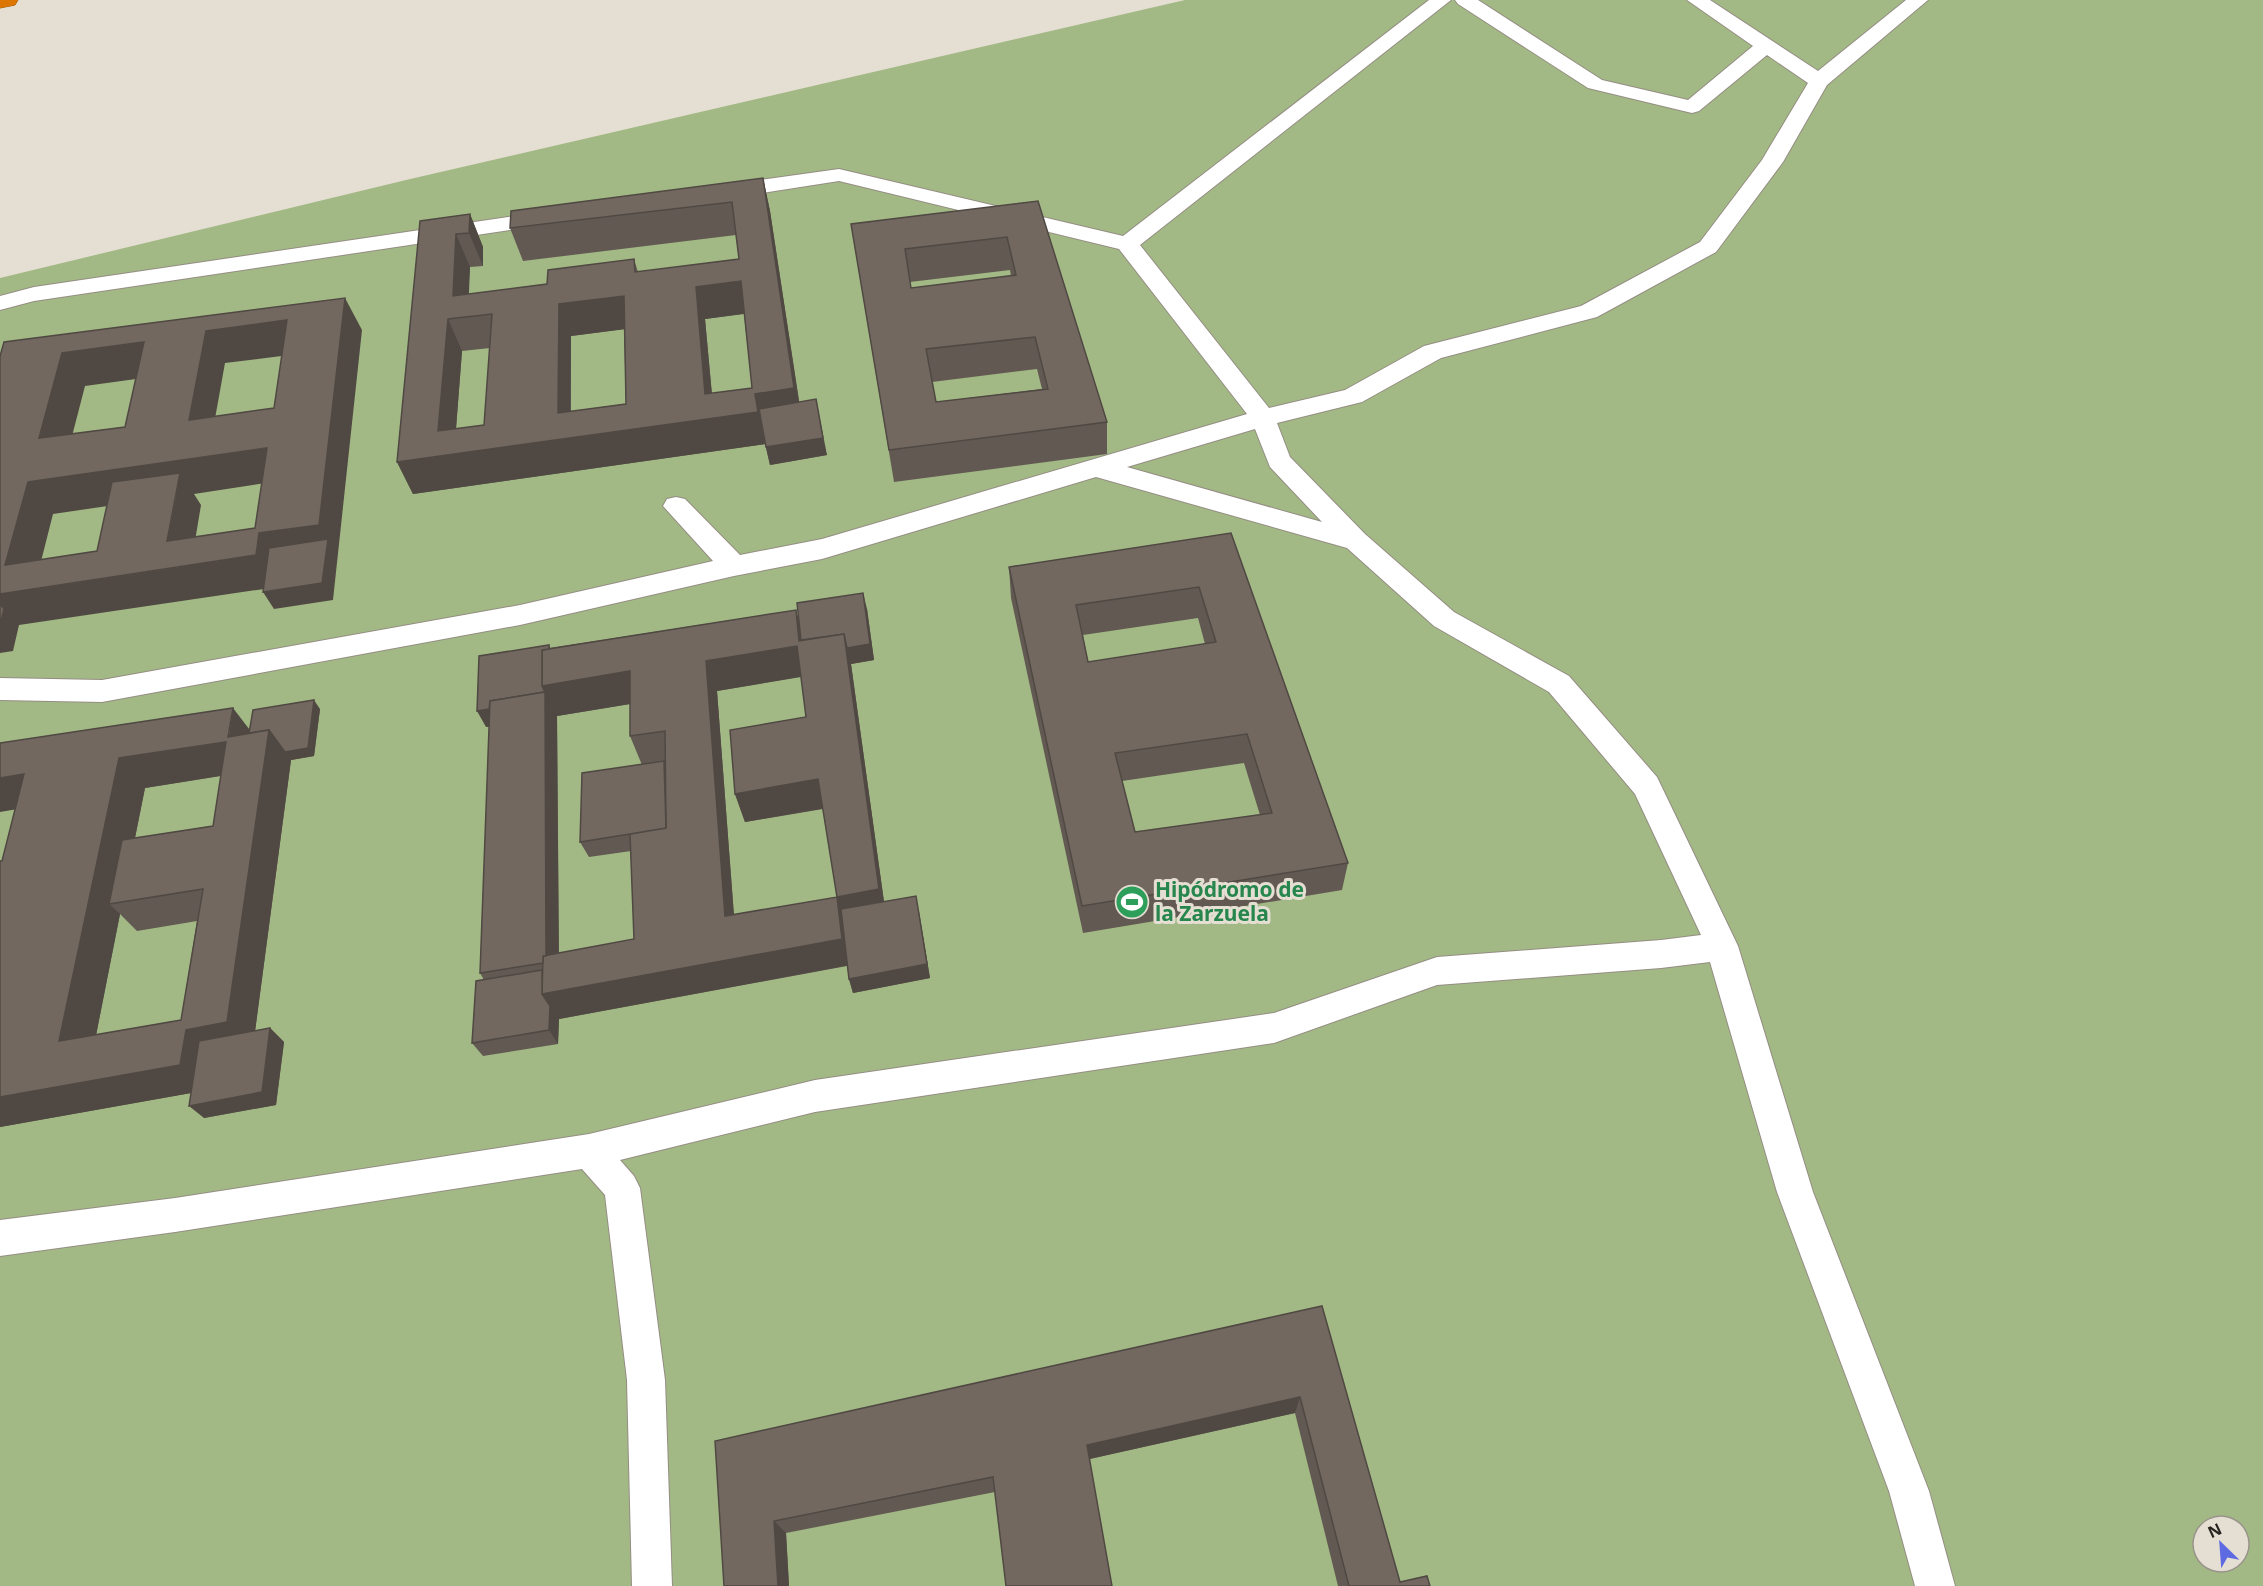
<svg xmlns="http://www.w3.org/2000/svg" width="2263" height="1586" font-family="'Noto Sans',sans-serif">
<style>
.green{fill:#a3b985;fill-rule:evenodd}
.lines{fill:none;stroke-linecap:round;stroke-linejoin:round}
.lane-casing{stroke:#948d83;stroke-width:2}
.highway-casing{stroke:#9d590b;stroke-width:1}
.lane{fill:#fff;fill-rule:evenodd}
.highway{fill:#dc7600;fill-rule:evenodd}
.wall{fill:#625953;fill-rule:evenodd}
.shaded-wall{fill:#504943;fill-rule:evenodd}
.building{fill:#726860;stroke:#504943;stroke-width:1.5;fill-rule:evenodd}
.labels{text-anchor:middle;stroke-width:6;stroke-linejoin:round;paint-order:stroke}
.leisure-label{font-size:21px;font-weight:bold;fill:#27864d;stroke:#e5ded2;text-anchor:start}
</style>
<rect width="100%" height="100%" fill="#e5ded2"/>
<path class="green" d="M1185,0H2263V1586H0V278L406,180ZM2203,1526H2239V1562H2203Z"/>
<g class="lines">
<defs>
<g id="lane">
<path d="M1429,0H1451L1140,245L1269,408L1345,390L1424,346L1581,306L1700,242L1762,160L1808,83L1767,55L1699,111L1692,113L1588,88L1458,4L1455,0H1478L1602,80L1688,100L1753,46L1687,0H1710L1818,71L1906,0H1928L1827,85L1783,162L1716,252L1597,317L1441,358L1362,402L1277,423L1290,457L1365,534L1454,612L1569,676L1657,777L1738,946L1813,1192L1929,1491L1955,1586H1915L1889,1491L1777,1192L1710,962L1661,968L1437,985L1274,1043L815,1112L620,1160L634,1176L640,1188L665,1380L672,1586H632L627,1380L605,1195L582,1169L175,1232L0,1256V1220L175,1198L589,1134L815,1080L1274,1013L1437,957L1661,940L1701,935L1635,794L1549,692L1434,626L1347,548L1096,477L822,559L734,576L520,625L102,702L0,700V678L102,680L520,605L713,561L663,506L667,499L676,497L685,499L740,555L822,539L1247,414L1119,249L839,181L724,199L716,197L713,192L716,187L724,185L839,169L1123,236ZM1255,429L1270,467L1322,522L1127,467Z"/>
<path d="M549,211L557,213L560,218L557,223L34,301L0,310V296L34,287Z"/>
</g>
<path id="highway" d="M0,0H18L15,5L0,8Z"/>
</defs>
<use href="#lane" class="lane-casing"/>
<use href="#highway" class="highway-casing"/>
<use href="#lane" class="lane"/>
<use href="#highway" class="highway"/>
</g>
<g class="wall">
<path d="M763,178L770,211L799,402L827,455L770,465L765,444L413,494L397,462L420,221L470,214L483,247V266L470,267L468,294L547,284L634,259L638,272L739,259L736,235L523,261L510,228ZM744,314L752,388L712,394L705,319ZM624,329L626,404L571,411V336ZM490,348L484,425L456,429L462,351Z"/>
<path d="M1038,201L1107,422V454L894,482L851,224ZM1010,270L1011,276L911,288L910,282ZM1037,369L1042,389L936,402L932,382Z"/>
<path d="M1231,533L1348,863L1342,890L1083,933L1011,598L1009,567ZM1198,618L1205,644L1088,662L1083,635ZM1244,763L1260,815L1135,832L1122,781Z"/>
<path d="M867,609L874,660L851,664L884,902L919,911L930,978L853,993L849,979L847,966L559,1019L558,1044L483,1056L472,1043L484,980L480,973L489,727H486L550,648L796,610L799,622ZM801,677L806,717L735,794L745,822L823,809L837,897L734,915L717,691ZM630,704V736L642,765L580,842L589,857L631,851L634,939L559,953L557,716Z"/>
<path d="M320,709L314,756L291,760L255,1031L270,1028L284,1042L276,1105L204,1118L191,1093L0,1127L2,861L250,730ZM221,776L213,826L135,838L145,788ZM120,914L137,931L197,921L181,1020L96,1035Z"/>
<path d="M1322,1306L1400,1582L1430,1586H1338L1295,1413L1090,1459L995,1492L786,1533L789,1586L715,1441Z"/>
</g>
<g class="shaded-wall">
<path d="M763,178L770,211L802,420L766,444L413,494L397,462L438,431L448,319L462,351L454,454L558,413L559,304L624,296L634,328L571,336L570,438L705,394L696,287L741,281L749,313L705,319L714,418L755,394Z"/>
<path d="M470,214L483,247V266L469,233Z"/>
<path d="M456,234L470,267L468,317L453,296Z"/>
<path d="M345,298L362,330L333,600L274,609L263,592L322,583L325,558L280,565L277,587L19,625L13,651L0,653V625L4,609L2,606L0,607V574L15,591L26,590L5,565L28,482L267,448L286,480L194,494L201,505L191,565L256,555L259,533L319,525ZM176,496L167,541L185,566L34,589L53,514Z"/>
<path d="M287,320L305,353L225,363L209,452L189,420L206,331Z"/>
<path d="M144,342L165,375L85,386L63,471L39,438L62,353Z"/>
<path d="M816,399L827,455L770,465L766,447Z"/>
<path d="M863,593L867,609L874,660L851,664L886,916L850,965L559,1019L558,1044L549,1030L542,994L546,962L545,718L486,727L477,711L542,686L549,645L556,662L630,671L642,702L557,716L559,991L837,897L799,641L796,610L804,641L844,634Z"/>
<path d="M797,646L805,676L717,691L736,943L725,916L706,661Z"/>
<path d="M314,700L320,709L314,756L291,760L253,1047L208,1090L0,1127V1097L180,1065L233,708L256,738Z"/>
<path d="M226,742L250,771L145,788L122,902L109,904L120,914L90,1066L59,1041L119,758Z"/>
<path d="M24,774L53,803L0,812V778Z"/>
<path d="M818,779L826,808L745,822L735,794Z"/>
<path d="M916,896L930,978L853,993L849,979Z"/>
<path d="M270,1028L284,1042L276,1105L204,1118L189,1106Z"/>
<path d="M1300,1397L1295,1413L1089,1459L1087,1445Z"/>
<path d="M774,1521L786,1533L789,1586H778Z"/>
</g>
<g class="building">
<path d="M763,178L794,388L755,394L758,412L397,462L420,221L470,214L469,233L456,234L453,296L547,284L548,270L634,259L635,272L739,259L732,202L510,228L511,211ZM741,281L752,388L705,394L696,287ZM624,296L626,404L558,413L559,304ZM492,314L484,425L438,431L448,319Z"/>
<path d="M1038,201L1107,422L889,450L851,224ZM1007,237L1016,275L911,288L905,249ZM1035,337L1048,389L936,402L926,349Z"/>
<path d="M345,298L319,525L259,533L256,555L0,594V356L4,342ZM287,320L274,408L189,420L206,331ZM144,342L125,427L39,438L62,353ZM267,448L255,528L167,541L180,473L112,482L97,551L5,565L28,482Z"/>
<path d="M816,399L823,438L766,447L759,409Z"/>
<path d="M1231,533L1348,863L1082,906L1009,567ZM1199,587L1216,642L1088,662L1076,605ZM1247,734L1272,813L1135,832L1115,753Z"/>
<path d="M328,539L322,583L263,592L269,548Z"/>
<path d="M863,593L870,644L847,648L844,634L801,640L797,603Z"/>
<path d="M0,604L4,609L0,625Z"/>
<path d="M796,610L799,641L844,634L879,889L837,897L818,779L735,794L730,730L806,717L797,646L706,661L725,916L837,897L842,939L542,994L543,956L634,939L630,834L666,827L665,731L630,736V671L542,686V650Z"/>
<path d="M549,645V649L542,650V686L545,692L490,701L489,709L477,711L479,656Z"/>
<path d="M545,692L546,956H543V963L480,973L490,701Z"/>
<path d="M314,700L308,748L285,752L269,730L249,733L253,710Z"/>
<path d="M233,708L228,737L269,730L227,1022L186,1030L180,1065L0,1097V861H2L24,774L0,778V743ZM226,742L213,826L122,840L109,904L203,889L181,1020L59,1041L119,758Z"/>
<path d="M664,761L666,828L630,834L580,842L582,773Z"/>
<path d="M916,896L927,964L849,979L841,909Z"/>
<path d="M542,970V994L550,1006L549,1030L472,1043L476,981Z"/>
<path d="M270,1028L262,1092L189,1106L199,1041Z"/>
<path d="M1322,1306L1400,1582L1427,1576L1430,1586H1349L1300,1397L1087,1445L1112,1586H1006L993,1477L774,1521L778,1586H724L715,1441Z"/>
</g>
<defs>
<symbol id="stadium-disc" viewBox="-11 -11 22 22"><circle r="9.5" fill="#2e9e5b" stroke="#e5ded2"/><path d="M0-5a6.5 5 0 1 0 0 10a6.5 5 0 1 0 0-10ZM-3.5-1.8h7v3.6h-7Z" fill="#fff"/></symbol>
</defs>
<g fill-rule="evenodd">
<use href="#stadium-disc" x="1113" y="883" width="38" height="38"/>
</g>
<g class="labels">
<g class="leisure-label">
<text x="1155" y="897">Hipódromo de<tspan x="1155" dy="24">la Zarzuela</tspan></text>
</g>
</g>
<g transform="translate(2221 1544) rotate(335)"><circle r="28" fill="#e5ded2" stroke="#99948b" stroke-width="1.5"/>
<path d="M0-4.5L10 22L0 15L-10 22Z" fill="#5d6ae1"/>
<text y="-9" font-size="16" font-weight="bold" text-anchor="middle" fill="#272420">N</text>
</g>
</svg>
